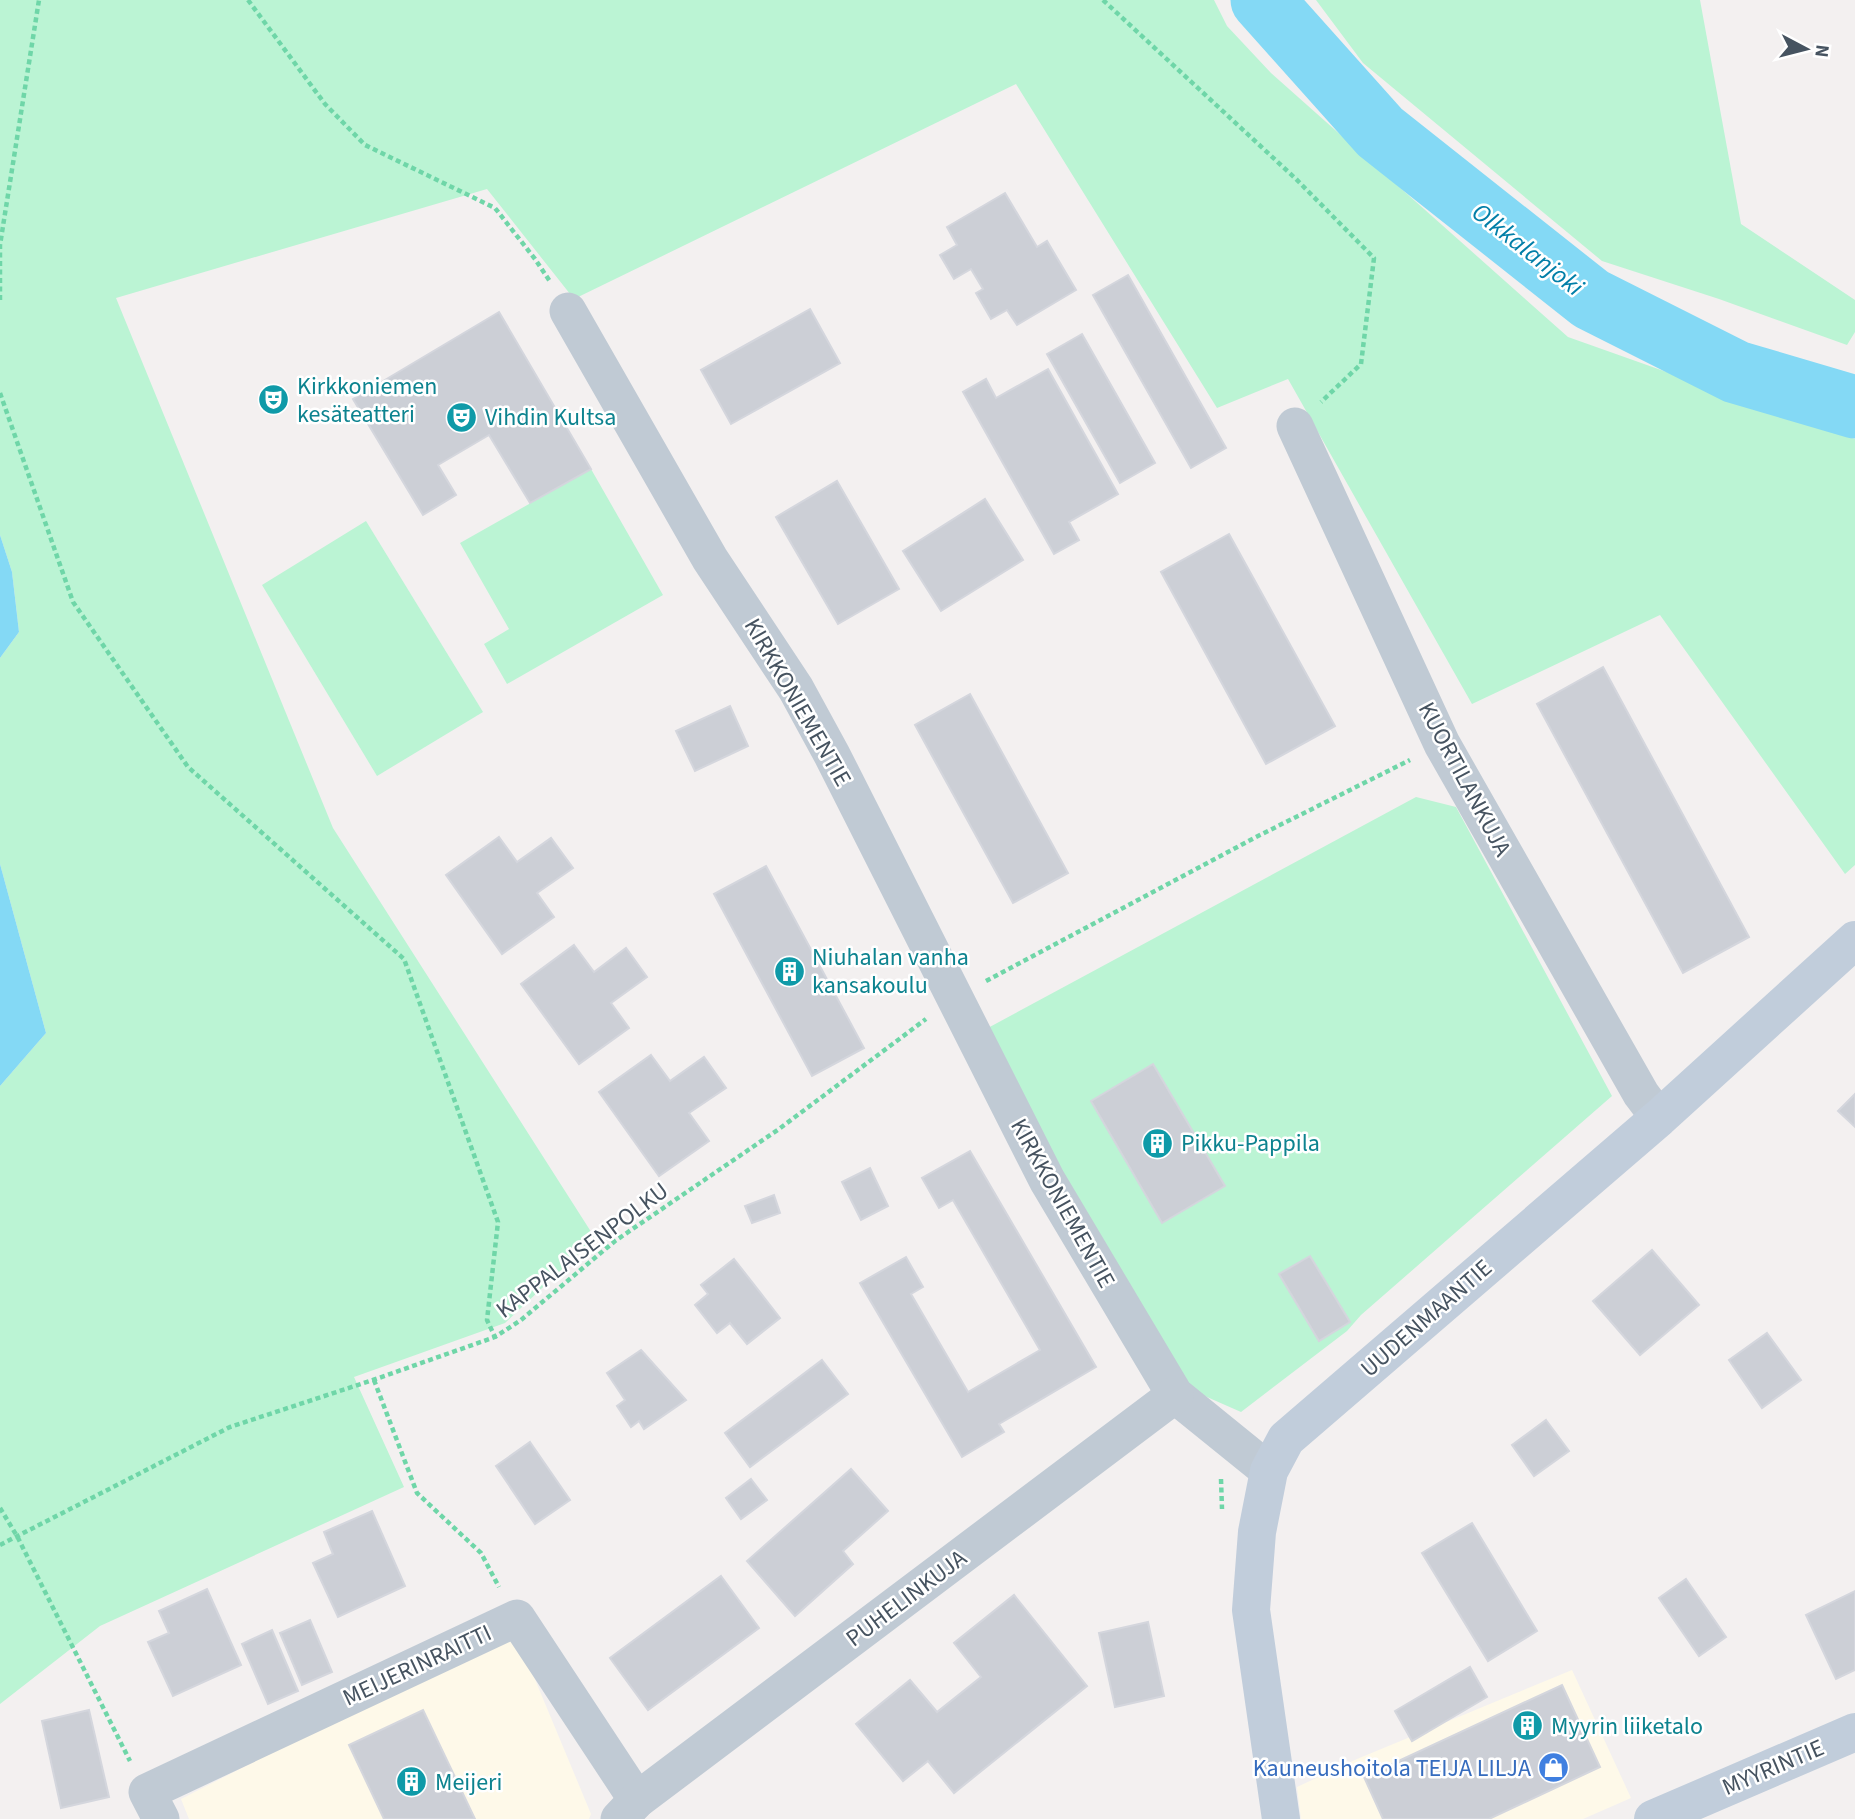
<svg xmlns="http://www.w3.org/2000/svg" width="1855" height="1819" font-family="'Source Sans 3',sans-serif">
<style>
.commercial{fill:#fef9e9}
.green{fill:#bbf4d4}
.water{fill:#84d9f5}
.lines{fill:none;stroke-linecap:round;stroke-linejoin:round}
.river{stroke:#84d9f5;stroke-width:63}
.building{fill:#cccfd6;stroke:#d4d6dd;stroke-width:2}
.path{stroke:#6fd6a8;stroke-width:4.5;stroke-dasharray:5 3.5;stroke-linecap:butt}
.street{stroke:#c0cad4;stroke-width:37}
.secondary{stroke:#c1cddb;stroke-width:38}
.labels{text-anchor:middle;stroke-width:5;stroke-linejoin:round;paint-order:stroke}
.culture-label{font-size:24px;fill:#0d838f;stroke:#fff;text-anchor:start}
.street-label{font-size:24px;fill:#465360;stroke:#fff}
.shop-label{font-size:24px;fill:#366cbe;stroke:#fff;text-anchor:end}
.water-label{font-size:26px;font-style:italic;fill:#027fa8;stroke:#fff}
</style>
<rect width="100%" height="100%" fill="#f3f0f0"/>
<g class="commercial">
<path d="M514,1629L591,1814L589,1819H189L181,1799Z"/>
<path d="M1572,1670L1631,1798L1583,1819H1301L1297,1787L1357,1759Z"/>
</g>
<g class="green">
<path d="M0,0H1214L1227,26L1271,73L1568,337L1855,439V865L1845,874L1660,615L1472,704L1288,379L1217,408L1016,84L574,299L487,189L116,298L333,828L595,1238L505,1323L354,1377L404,1487L100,1626L0,1704V1086L46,1033L0,864V658L19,632L12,572L0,535Z"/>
<path d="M1316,0H1700L1741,224L1855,300V332L1847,345L1719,299L1602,261L1363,63Z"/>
<path d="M591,469L663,595L507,684L484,644L509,629L460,543Z"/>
<path d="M366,521L483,712L377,776L262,585Z"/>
<path d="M1416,797L1456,807L1612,1096L1361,1315L1347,1331L1241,1412L1182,1386L1054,1173L986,1029Z"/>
</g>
<g class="water">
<path d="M0,535L12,572L19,632L0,658Z"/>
<path d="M0,864L46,1033L0,1086Z"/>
</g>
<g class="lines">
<path class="river" d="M1262,0L1380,132L1591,299L1736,372L1855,407"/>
</g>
<g class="building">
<path d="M1005,193L1037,247L1047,241L1076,290L1017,325L1007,310L991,319L976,293L983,289L971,269L954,279L940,255L957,245L947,227Z"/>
<path d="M1128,275L1226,448L1191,468L1093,295Z"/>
<path d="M810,309L840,363L731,424L701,370Z"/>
<path d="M499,312L591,469L530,503L489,435L438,465L456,495L423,515L353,399Z"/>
<path d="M1082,334L1155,463L1120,483L1047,354Z"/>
<path d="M1048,369L1118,494L1069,522L1079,540L1054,554L963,392L986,379L996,398Z"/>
<path d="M837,481L899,589L838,624L776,517Z"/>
<path d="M985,499L1023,560L941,611L903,551Z"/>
<path d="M1229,534L1335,726L1266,764L1161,572Z"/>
<path d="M1603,667L1749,937L1683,973L1537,704Z"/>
<path d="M970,694L1068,873L1013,903L915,725Z"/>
<path d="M730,706L748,746L695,771L676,731Z"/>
<path d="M499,837L517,862L551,838L573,868L537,893L554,917L502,954L446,875Z"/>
<path d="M766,866L864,1048L812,1076L714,894Z"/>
<path d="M574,945L594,972L626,948L647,977L611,1003L629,1028L579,1064L521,984Z"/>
<path d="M651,1055L670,1081L704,1057L726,1088L689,1113L709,1141L659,1176L599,1092Z"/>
<path d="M1153,1064L1225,1186L1162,1223L1091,1101Z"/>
<path d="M1855,1094V1127L1838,1111Z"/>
<path d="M970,1151L1096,1367L999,1424L1004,1432L962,1457L860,1283L906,1257L923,1287L911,1294L968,1392L1040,1350L953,1200L939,1208L922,1178Z"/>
<path d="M870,1168L888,1206L861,1220L842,1182Z"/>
<path d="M774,1195L780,1213L752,1223L745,1206Z"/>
<path d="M1652,1250L1699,1305L1640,1355L1593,1301Z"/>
<path d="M1310,1256L1350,1322L1319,1341L1279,1274Z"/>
<path d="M734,1259L780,1318L747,1344L730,1323L717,1333L695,1305L708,1294L701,1285Z"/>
<path d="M1767,1333L1801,1380L1762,1408L1729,1360Z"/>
<path d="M641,1350L686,1400L644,1429L639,1421L631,1427L617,1406L625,1400L607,1373Z"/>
<path d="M822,1360L848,1394L750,1467L725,1433Z"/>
<path d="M1546,1420L1569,1451L1534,1476L1512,1445Z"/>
<path d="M530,1442L570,1500L535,1524L496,1466Z"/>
<path d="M851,1469L888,1511L843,1551L853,1564L795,1616L747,1561Z"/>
<path d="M751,1479L767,1500L741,1519L726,1498Z"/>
<path d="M372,1511L405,1586L338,1617L313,1563L333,1554L324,1532Z"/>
<path d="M1472,1523L1537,1631L1488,1661L1422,1553Z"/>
<path d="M721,1576L759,1628L648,1710L610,1658Z"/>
<path d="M1686,1579L1726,1637L1699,1656L1659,1598Z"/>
<path d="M207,1589L241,1665L173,1696L148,1642L169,1633L159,1611Z"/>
<path d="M1855,1591V1670L1836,1679L1806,1615Z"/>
<path d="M1014,1595L1087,1686L954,1793L928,1761L903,1781L856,1724L910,1680L937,1712L981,1677L954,1643Z"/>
<path d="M310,1620L332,1672L302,1685L280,1633Z"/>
<path d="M1148,1622L1164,1696L1115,1707L1099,1633Z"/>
<path d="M272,1630L298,1691L268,1704L242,1644Z"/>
<path d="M1470,1667L1487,1697L1412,1741L1395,1711Z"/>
<path d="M1562,1685L1600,1767L1489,1819H1383L1364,1777Z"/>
<path d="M89,1710L109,1797L61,1808L42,1721Z"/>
<path d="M423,1710L475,1819H384L349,1745Z"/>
</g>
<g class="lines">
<g class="path">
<path d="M248,0L325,104L365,145L495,208L535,259L551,283"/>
<path d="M1103,0L1296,179L1374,258L1361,364L1321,402"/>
<path d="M0,300V245L39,0"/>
<path d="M0,393L73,602L188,767L404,959L498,1222L487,1320L495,1337"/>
<path d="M986,981L1256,837L1410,760"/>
<path d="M374,1380L417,1493L481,1553L499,1587"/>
<path d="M1221,1479L1222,1509"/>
<path d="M0,1508L17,1536L130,1761"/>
<path d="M0,1545L230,1427L373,1380L495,1337L521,1320L615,1241L779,1129L926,1019"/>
</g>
<g class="street">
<path d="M568,311L710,559L796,689L832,755L1047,1180L1175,1395L1269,1471"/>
<path d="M1295,426L1442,744L1641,1094L1659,1118"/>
<path d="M161,1819L147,1792L517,1618L637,1800"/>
<path d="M619,1819L637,1800L1175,1395"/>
</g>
<g class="secondary">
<path d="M1281,1819L1251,1610L1257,1532L1269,1471L1286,1439L1659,1118L1855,940"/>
<path d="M1653,1819L1855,1732"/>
</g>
</g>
<defs>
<symbol id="theatre-disc" viewBox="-11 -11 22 22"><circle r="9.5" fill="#0f9aa8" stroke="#fff"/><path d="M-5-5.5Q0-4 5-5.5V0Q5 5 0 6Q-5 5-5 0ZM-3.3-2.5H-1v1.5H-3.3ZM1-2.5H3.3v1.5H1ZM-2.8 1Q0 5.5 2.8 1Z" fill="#fff"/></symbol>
<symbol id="building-disc" viewBox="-11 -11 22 22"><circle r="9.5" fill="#0f9aa8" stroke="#fff"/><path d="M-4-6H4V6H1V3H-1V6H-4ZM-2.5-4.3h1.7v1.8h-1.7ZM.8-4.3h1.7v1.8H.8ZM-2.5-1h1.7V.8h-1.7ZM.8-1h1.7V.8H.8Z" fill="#fff"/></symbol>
<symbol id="shop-disc" viewBox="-11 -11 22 22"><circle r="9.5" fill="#3f7fe0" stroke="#fff"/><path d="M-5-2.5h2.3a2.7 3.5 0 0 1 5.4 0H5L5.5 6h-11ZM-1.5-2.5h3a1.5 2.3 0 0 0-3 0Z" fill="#fff"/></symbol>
</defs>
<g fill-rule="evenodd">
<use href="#theatre-disc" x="256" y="382" width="35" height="35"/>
<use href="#theatre-disc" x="444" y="400" width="35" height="35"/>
<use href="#building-disc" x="772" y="954" width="35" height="35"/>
<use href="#building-disc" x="1140" y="1126" width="35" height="35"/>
<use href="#building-disc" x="1510" y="1708" width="35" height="35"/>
<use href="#shop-disc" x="1536" y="1750" width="35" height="35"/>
<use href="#building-disc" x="394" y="1764" width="35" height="35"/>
</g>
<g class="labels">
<g class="culture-label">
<text x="297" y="394">Kirkkoniemen<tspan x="297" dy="28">kesäteatteri</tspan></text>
<text x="485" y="425">Vihdin Kultsa</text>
<text x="812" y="965">Niuhalan vanha<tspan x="812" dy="28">kansakoulu</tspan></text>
<text x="1181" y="1151">Pikku-Pappila</text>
<text x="1551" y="1734">Myyrin liiketalo</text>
<text x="435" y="1790">Meijeri</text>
</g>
<g class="street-label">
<text transform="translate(798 702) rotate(60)" y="8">KIRKKONIEMENTIE</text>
<text transform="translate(1465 779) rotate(62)" y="8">KUORTILANKUJA</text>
<text transform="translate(1063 1203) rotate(61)" y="8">KIRKKONIEMENTIE</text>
<text transform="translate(582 1250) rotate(-37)" y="8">KAPPALAISENPOLKU</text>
<text transform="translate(1426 1318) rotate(-41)" y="8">UUDENMAANTIE</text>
<text transform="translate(906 1598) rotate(-37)" y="8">PUHELINKUJA</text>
<text transform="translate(417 1665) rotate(-25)" y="8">MEIJERINRAITTI</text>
<text transform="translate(1773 1767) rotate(-23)" y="8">MYYRINTIE</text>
</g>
<g class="shop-label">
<text x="1531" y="1776">Kauneushoitola TEIJA LILJA</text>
</g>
<g class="water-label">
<text transform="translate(1528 249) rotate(38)" y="9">Olkkalanjoki</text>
</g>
</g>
<g transform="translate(1806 49) rotate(97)" stroke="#ffffff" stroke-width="5" paint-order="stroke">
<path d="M0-5L12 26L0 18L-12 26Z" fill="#465360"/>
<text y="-10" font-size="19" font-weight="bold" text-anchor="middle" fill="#465360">N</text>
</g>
</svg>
